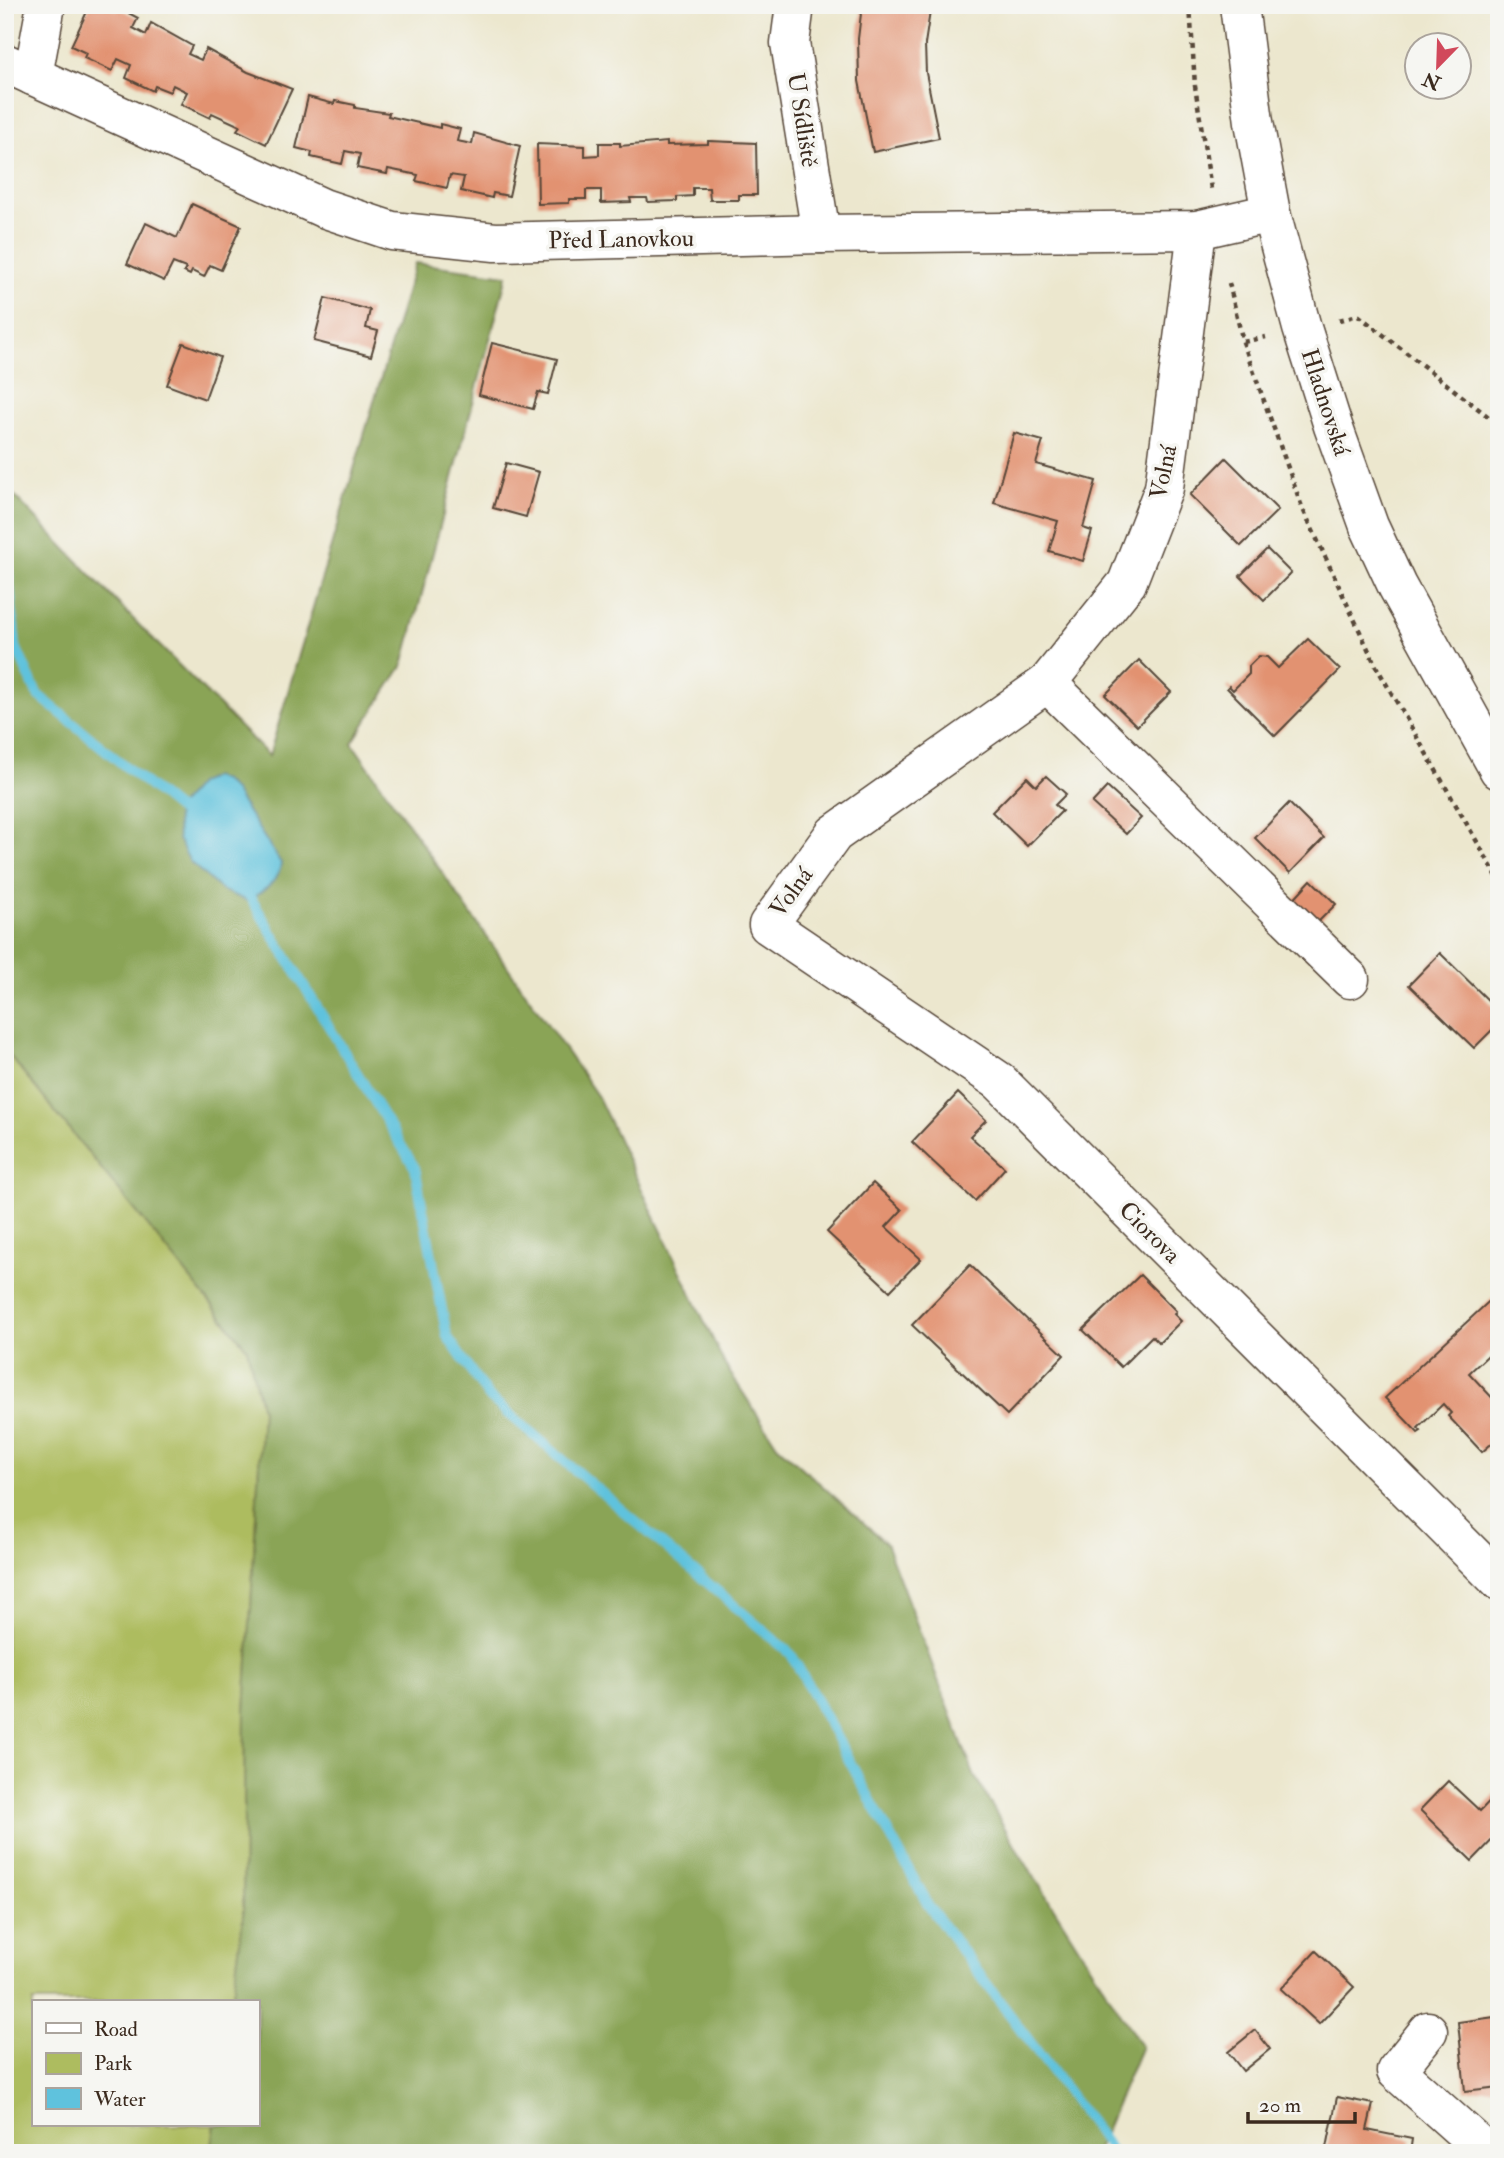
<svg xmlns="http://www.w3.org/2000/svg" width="1504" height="2158" font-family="'IM FELL Double Pica',serif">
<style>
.green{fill:#adbc5f;stroke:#74733e;stroke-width:2}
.forest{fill:#8aa456;stroke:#62673a;stroke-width:2}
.water{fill:#5fc2dd;stroke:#4d767e;stroke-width:2}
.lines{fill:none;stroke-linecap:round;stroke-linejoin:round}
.stream{stroke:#5fc2dd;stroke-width:10}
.building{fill:#e29271}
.minor-casing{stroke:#564638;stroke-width:41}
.path{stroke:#564638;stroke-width:4.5;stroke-dasharray:5 5;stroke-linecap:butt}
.minor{stroke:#fff;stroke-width:38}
.labels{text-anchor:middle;stroke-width:7;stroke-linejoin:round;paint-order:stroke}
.street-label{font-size:24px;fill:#3b2a1e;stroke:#f6f6f2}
</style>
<rect width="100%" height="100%" fill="#f6f6f2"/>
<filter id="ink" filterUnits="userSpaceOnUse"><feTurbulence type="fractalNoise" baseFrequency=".0143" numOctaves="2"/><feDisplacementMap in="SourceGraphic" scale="14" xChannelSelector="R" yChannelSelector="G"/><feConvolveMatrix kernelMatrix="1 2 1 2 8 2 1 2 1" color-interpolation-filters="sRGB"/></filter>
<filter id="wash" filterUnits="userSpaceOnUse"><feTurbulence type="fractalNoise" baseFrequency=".00686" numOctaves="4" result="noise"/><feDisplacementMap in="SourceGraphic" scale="28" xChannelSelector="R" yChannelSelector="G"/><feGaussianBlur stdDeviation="1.57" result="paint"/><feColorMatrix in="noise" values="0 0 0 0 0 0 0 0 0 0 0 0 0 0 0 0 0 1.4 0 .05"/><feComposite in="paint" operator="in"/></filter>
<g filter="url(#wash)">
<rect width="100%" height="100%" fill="#ece7ce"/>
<path class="green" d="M5,1050L247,1348L262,1410L245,1713L243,1919L232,2002H33V2125H215L211,2153H5Z"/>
<path class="forest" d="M415,263L507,275L403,665L352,743L598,1097L725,1365L777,1445L886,1543L974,1775L1018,1851L1141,2046L1097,2150L1092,2153H211L215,2125H257V2002H232L243,1919L245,1713L262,1410L247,1348L5,1050V486L139,625L269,756Z"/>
<path class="water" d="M213,777L224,781L234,791L281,863C280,882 262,892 247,901L221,890L190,862L178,839L176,809L199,783Z"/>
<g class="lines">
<g class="stream">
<path d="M5,544L16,647L37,694L186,816"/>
<path d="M244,887L415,1168L447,1336L488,1396L791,1654L928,1905L1113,2153"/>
</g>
</g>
<g id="blocks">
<g class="building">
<path d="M90,5H106L118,11L119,8L138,18L133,28L146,35L151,23L192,46L188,54L201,60L206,49L248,72L292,89L266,144L237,130L240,126L212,113L210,118L181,104L187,92L173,85L170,92L155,86L153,91L126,78L131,65L118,59L112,71L84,58L86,53L71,46Z"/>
<path d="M862,5H931L925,44L926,73L939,138L873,152L859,81L858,39Z"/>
<path d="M308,97L334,104L335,101L355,105V108L389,113L388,116L440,128V124L460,129L457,141L472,144L474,133L520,146L509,196L493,193L492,198L461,191L464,177L450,175L447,188L416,181L418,175L388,169L387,174L357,168L360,154L345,151L342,164L311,157L312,152L296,148Z"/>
<path d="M708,141L756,143L757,195H739V200H710L709,188H693V196L677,197V201L648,202L647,198H630L631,202L601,203V190H586V199H569V203L538,204L537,144L585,146V156L599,155V143H620V146L667,142V145L708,144Z"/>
<path d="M192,204L241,226L221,270L210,265L204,277L192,271L190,275L184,272L186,268L173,263L164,281L127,264L146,223L177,238Z"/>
<path d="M325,298L370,310L366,328L378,331L371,356L314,341Z"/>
<path d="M183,343L220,357L205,399L167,385Z"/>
<path d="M492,343L557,359L548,394L538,392L533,409L479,395Z"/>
<path d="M1014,433L1043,441L1036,464L1096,481L1083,528L1092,531L1083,561L1049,551L1058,521L994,503Z"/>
<path d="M1226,458L1278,510L1241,546L1190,495Z"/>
<path d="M506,463L539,472L526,517L493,508Z"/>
<path d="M1267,549L1291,573L1264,600L1240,576Z"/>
<path d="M1308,639L1340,670L1275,736L1227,688L1229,686L1233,690L1249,674V666L1259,656L1267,657L1278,668Z"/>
<path d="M1139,660L1171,692L1137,726L1105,695Z"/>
<path d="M1046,776L1066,794L1055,805L1062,811L1027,846L992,812L1027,777L1036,786Z"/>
<path d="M1107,787L1141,818L1126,834L1092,803Z"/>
<path d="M1289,803L1324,838L1290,873L1255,838Z"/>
<path d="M1311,880L1336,904L1313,927L1289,904Z"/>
<path d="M1440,953L1499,1011V1023L1474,1048L1409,985Z"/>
<path d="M958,1093L986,1120L970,1136L1005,1168L975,1201L912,1142Z"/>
<path d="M873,1183L902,1210L886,1227L921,1259L890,1291L827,1232Z"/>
<path d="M970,1265L1064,1355L1007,1415L912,1325Z"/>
<path d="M1140,1275L1176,1311L1174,1314L1181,1321L1159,1343L1152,1336L1121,1367L1083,1330Z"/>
<path d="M1499,1292V1345L1469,1373L1499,1405V1437L1482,1452L1448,1416L1451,1413L1443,1404L1418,1428L1421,1431L1418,1433L1385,1398Z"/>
<path d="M1448,1781L1480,1811L1499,1791V1833L1472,1861L1420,1810Z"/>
<path d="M1316,1951L1354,1987L1319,2024L1281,1989Z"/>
<path d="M1495,2017L1499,2087L1465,2091L1458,2022Z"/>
<path d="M1255,2030L1270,2049L1243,2071L1228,2052Z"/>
<path d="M1337,2097L1373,2104L1367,2130L1412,2139L1410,2153H1326Z"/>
</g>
</g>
</g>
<g filter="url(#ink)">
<use href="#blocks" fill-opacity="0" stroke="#564638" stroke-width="2"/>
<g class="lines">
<defs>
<g id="minor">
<path d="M795,5L790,43L821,234"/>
<path d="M1239,5L1254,122L1271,213L1302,328L1333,426L1369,526L1397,586L1499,770"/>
<path d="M5,63L323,208L392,231L495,242L821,234L1197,230L1271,213"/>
<path d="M33,76L46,5"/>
<path d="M1197,230L1164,488L1127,583L1047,683L834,834L768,925L999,1081L1499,1581"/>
<path d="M1047,683L1350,979"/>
<path d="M1428,2031L1396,2071L1488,2153"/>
</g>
</defs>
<use href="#minor" class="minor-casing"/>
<g class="path">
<path d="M1190,5L1195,86L1211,189"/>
<path d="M1229,283L1243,342L1302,507L1376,666L1499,880"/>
<path d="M1339,320L1358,315L1499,425"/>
<path d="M1243,342L1266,337"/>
</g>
<use href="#minor" class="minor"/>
</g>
</g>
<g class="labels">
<g class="street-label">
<text transform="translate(803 120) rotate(81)" y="8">U Sídliště</text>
<text transform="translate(621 239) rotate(-1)" y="8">Před Lanovkou</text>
<text transform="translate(1326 402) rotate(72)" y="8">Hladnovská</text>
<text transform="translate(1163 472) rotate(-78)" y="8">Volná</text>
<text transform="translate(791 892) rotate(-54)" y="8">Volná</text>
<text transform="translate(1150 1232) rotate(45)" y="8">Ciorova</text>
</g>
</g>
<rect width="1504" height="2158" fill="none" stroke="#f6f6f2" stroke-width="28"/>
<rect x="32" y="2000" width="228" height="126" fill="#f6f6f2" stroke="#aba49d" stroke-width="2"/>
<rect x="46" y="2023" width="35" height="10" fill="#ffffff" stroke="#aba49d" stroke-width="2"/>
<text x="94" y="2036" font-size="21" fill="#3b2a1e">Road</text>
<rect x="46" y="2053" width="35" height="21" fill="#adbc5f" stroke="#aba49d" stroke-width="2"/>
<text x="94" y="2070" font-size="21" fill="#3b2a1e">Park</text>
<rect x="46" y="2088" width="35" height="21" fill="#5fc2dd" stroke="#aba49d" stroke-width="2"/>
<text x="94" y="2106" font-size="21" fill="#3b2a1e">Water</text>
<g transform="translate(1438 66) rotate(203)"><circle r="33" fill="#f6f6f2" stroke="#aba49d" stroke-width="2"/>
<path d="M0-5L12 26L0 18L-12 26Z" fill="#d1495b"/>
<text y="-10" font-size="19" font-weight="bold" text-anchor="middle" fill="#3b2a1e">N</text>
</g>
<path d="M1248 2112v10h107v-10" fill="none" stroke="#3b2a1e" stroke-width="3.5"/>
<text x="1259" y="2112" font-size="21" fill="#3b2a1e" stroke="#f6f6f2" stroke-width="5" paint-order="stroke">20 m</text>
</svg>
